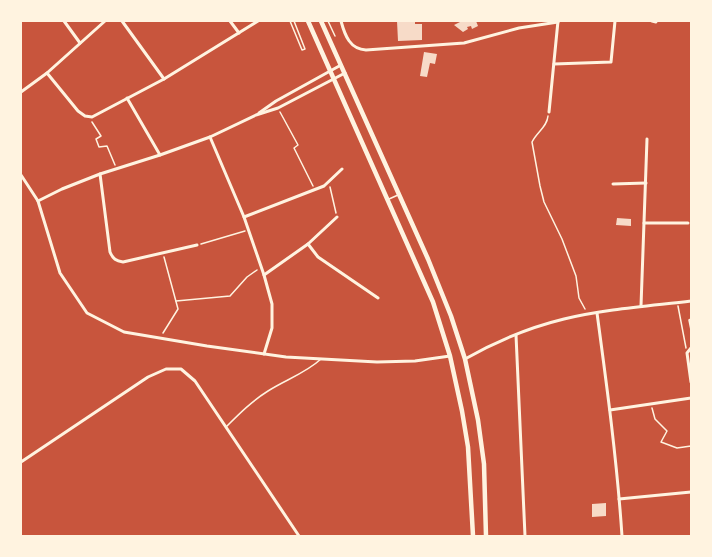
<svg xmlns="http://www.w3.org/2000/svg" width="712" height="557" font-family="'Fira Sans Condensed',sans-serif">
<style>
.building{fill:#f7dbc8}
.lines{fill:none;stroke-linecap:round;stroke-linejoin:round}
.path{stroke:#fff3e0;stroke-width:1.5}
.service{stroke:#fff3e0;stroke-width:1.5}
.minor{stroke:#fff3e0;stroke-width:3}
.secondary{stroke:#fff3e0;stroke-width:4.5}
</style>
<rect width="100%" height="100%" fill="#c8553d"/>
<g class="building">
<path d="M397,21H415V24H422V40L398,41Z"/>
<path d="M462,21H476L478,26L472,29L471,26L467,27L468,29L463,32L454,25Z"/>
<path d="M424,52L437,54L435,64L430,63L427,77L420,76Z"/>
<path d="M617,218L631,219V226L616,225Z"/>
<path d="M606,503V516L592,517V504Z"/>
</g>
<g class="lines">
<g class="path">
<path d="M290,21L302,50L305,49L294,21"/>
<path d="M328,21L335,36"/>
<path d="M280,112L298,145L294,148L313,186"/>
<path d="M548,116C547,127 537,132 532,142L540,186L544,202L562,239L576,276L579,298L585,309"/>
<path d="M92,122L101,136L96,139L99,147L107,146L115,165"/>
<path d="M330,187L336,213"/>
<path d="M201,244L245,231"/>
<path d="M176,301L230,296L247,277L257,270"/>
<path d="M678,306L686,348"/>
<path d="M691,319L689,320L691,330"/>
<path d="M163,333L178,309L164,257"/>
<path d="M652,408L655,419L667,431L661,442L677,448L691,446"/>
</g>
<g class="service">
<path d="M389,199L398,195"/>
<path d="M226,427C239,414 252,401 268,391C285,380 306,373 321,359"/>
</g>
<g class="minor">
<path d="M64,21L80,43"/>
<path d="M122,21L164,79"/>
<path d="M230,21L239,33"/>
<path d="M341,21C345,36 350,49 366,50L464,43L519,28L558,22"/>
<path d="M652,21L656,22"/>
<path d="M554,64L611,62L615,21"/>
<path d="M47,73L78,111L85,116L92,117L164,79L258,21"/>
<path d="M21,92L47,73L105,21"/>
<path d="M127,98L160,155"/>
<path d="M549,112L558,21"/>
<path d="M259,113L276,101L341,65"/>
<path d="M210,137L244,217L264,275L272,304V328L264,354"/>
<path d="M100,174L110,252C113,259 116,261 123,262L197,245"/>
<path d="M21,175L38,201L60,273L87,313L124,332L207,346L286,357L377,362L415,361L450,356"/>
<path d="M613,184L646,183"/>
<path d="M38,201L62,189L100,174L160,155L210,137L256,115L278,108L345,73"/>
<path d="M244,217L324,186L342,169"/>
<path d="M644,223H688"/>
<path d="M308,244L318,257L378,298"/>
<path d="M264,275L308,244L337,217"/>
<path d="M641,306L647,139"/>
<path d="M597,313C607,387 617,461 622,536"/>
<path d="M516,335L525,536"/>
<path d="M691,348L687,353L691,382"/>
<path d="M465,359C495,342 531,327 564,319C606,309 649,306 691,301"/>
<path d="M610,410L691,398"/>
<path d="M21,462L148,377L166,369H181L195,381L299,536"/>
<path d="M619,499L691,492"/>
</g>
<g class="secondary">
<path d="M308,21L433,302L450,356L462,411L468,447L473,536"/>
<path d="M321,21L428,259L451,316L465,359L478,420L484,464L486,536"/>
</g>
</g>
<rect width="712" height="557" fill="none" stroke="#fff3e0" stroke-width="44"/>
</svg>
